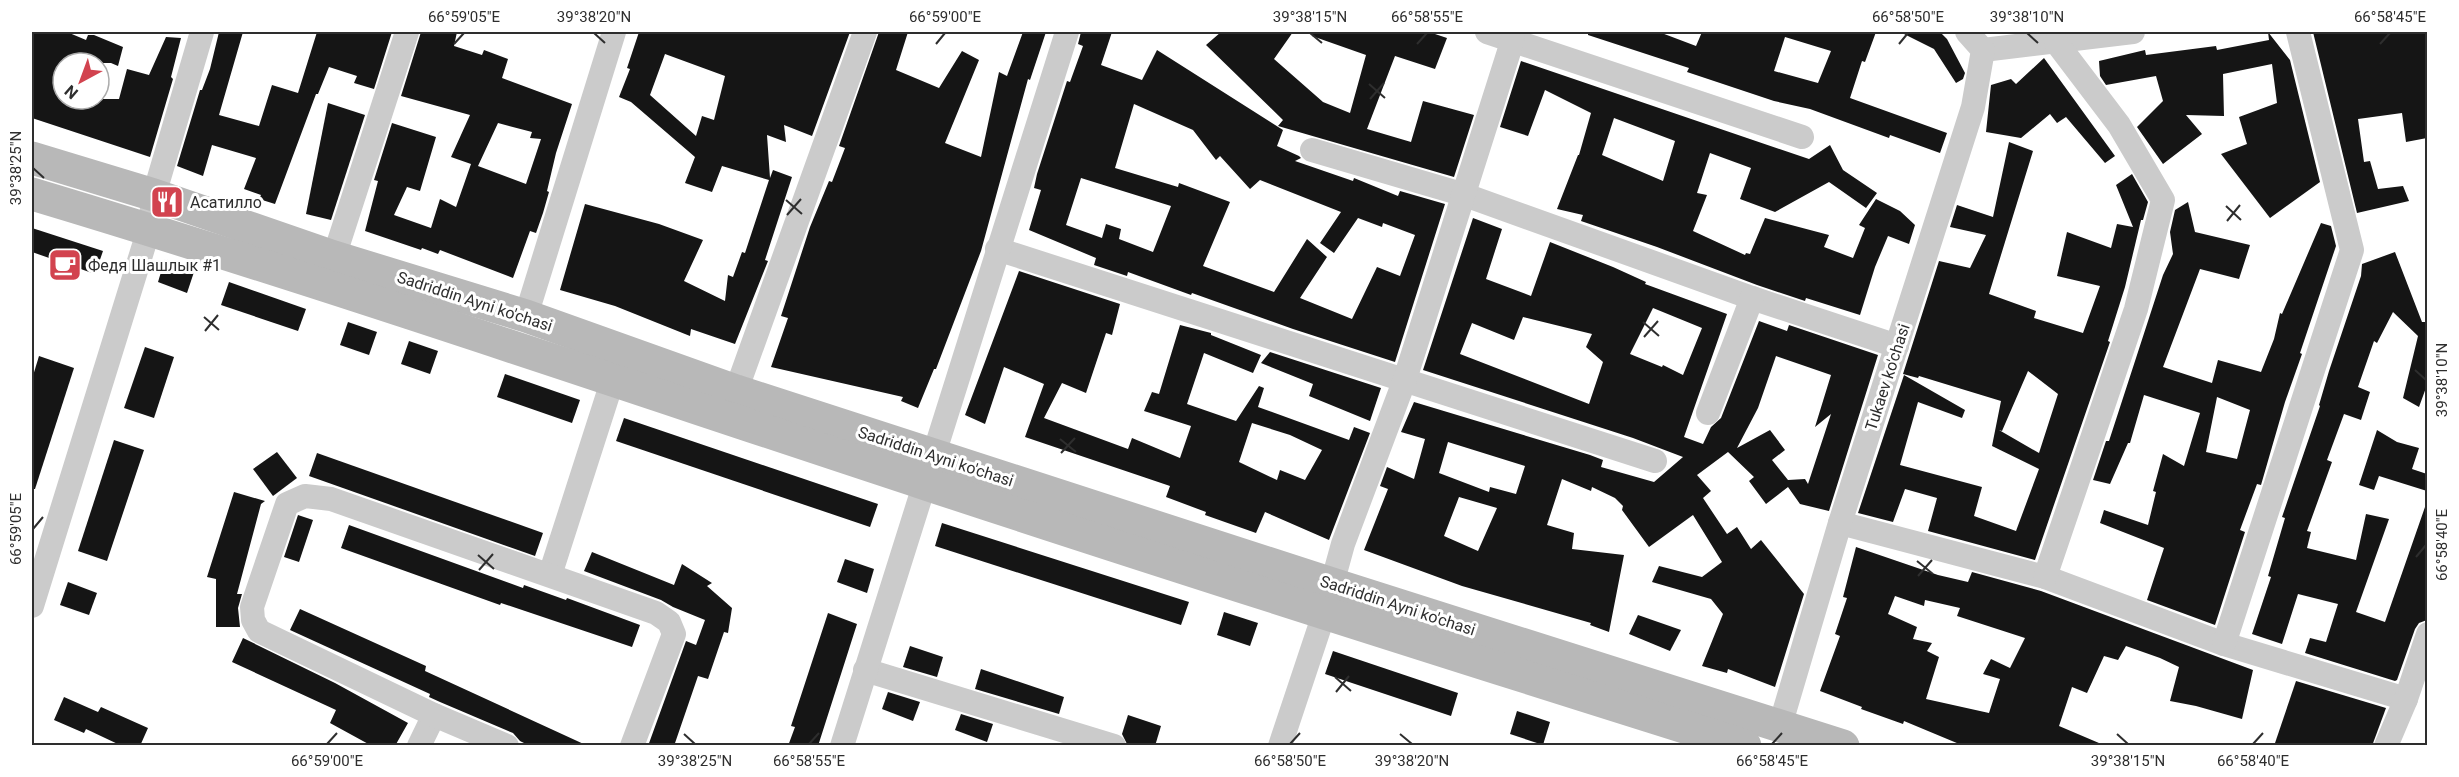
<svg xmlns="http://www.w3.org/2000/svg" width="2459" height="777" font-family="Roboto,sans-serif">
<style>
.building{fill:#151515;fill-rule:evenodd}
.lines{fill:none;stroke-linecap:round;stroke-linejoin:round}
.minor{stroke:#cbcbcb;stroke-width:24}
.secondary{stroke:#b8b8b8;stroke-width:33}
.ticks{fill:none;stroke:#2e2e2e;stroke-width:2}
.labels{text-anchor:middle;stroke-width:6;stroke-linejoin:round;paint-order:stroke}
.poi-label{font-size:16px;fill:#2e2e2e;stroke:#fff;text-anchor:start}
.street-label{font-size:16px;fill:#2e2e2e;stroke:#fff}
.neatline{fill:none;stroke:#2e2e2e;stroke-width:2}
.ticks-label{font-size:15px;text-anchor:middle;fill:#2e2e2e}
</style>
<rect width="100%" height="100%" fill="#fff"/>
<g class="building">
<path d="M32,32H67L86,40L88,35H94L123,47L118,66L111,63H63V99H119L127,69L149,75L166,37L181,38L171,77L173,79L150,157L32,118Z"/>
<path d="M219,32H243L219,115L259,126L272,85L298,93L317,32H392L374,89L354,83L357,76L329,67L318,94H316L275,204L259,199L261,195L244,189L256,158L212,145L203,176L177,166L200,90H202L210,69Z"/>
<path d="M421,32H457L454,46L482,55L484,50L508,59L502,78L572,104L556,153L547,191L549,192L543,213L536,233L530,231L513,278L440,250L438,254L422,248L421,250L365,231L378,181L374,180L392,123L436,137L420,191L407,187L394,215L431,228L440,199L456,207L471,164L451,157L470,115L401,96ZM498,123L532,132L530,138L541,139L526,184L478,166Z"/>
<path d="M639,32H850L812,136L784,125L786,142L767,135L770,178L773,170L792,177L765,260L768,261L735,344L691,329L690,336L615,306L560,290L585,204L659,224L703,240L684,281L725,301L728,275L733,277L742,252L745,253L769,180L722,166L712,192L685,183L695,157L631,102L619,97L630,69L627,68ZM665,54L725,76L714,120L702,116L696,136L650,95Z"/>
<path d="M879,32H908L896,70L939,88L962,51L979,60L945,143L981,157L999,72L1007,76L1023,32H1046L1030,80L1028,79L981,251L936,369H934L918,408L901,401L903,397L771,367L788,318L781,316L810,227L829,181L832,182L845,148L839,146Z"/>
<path d="M1081,32H1112L1101,65L1142,80L1157,50L1283,130L1277,146L1299,156L1301,158L1295,161L1353,181L1354,178L1398,196L1400,191L1445,204L1395,362L1293,329L1192,293L1191,295L1128,272L1127,276L1094,265L1096,258L1029,230L1041,190L1034,188L1037,174L1067,81L1070,82L1083,46L1078,44ZM1134,104L1193,130L1216,160L1220,156L1250,189L1260,180L1341,212L1320,243L1334,253L1358,218L1382,227L1383,223L1415,235L1400,276L1377,267L1352,319L1300,298L1327,257L1307,239L1274,292L1203,266L1230,202L1179,183L1178,187L1115,168ZM1081,178L1171,206L1153,252L1119,239L1121,229L1106,224L1102,238L1066,225Z"/>
<path d="M1221,32H1293L1274,59L1323,102L1350,113L1366,55L1312,36L1313,32H1429L1447,38L1435,69L1395,56L1367,129L1411,142L1423,101L1474,115L1454,177L1278,126L1283,120L1206,45Z"/>
<path d="M1588,32H1659L1696,46L1702,32H1876L1865,62L1862,61L1850,98L1947,133L1940,153L1890,135L1889,138L1810,109L1774,101L1687,72L1689,68L1588,35ZM1785,37L1831,51L1818,83L1774,71Z"/>
<path d="M1900,32H1940L1947,39L1965,73L1963,79L1956,83L1934,49Z"/>
<path d="M2268,32L2290,60L2320,182L2270,218L2221,154L2247,144L2239,117L2277,103L2272,64L2223,74L2224,116L2186,115L2202,134L2163,164L2137,127L2163,101L2156,76L2106,85L2100,76L2099,61L2145,50L2146,55L2216,46L2217,50L2269,40Z"/>
<path d="M2313,32H2427V138L2406,142L2402,113L2358,119L2364,162L2370,161L2378,189L2403,186L2409,201L2357,213Z"/>
<path d="M2044,58L2115,156L2105,163L2066,117L2057,123L2050,114L2021,138L1986,132L1991,85L2011,79L2016,84Z"/>
<path d="M1521,61L1809,159L1830,145L1843,170L1877,193L1866,208L1829,182L1775,212L1740,199L1751,168L1710,153L1697,193L1707,195L1693,231L1745,255L1746,253L1750,254L1765,218L1829,235L1824,247L1853,258L1865,228L1859,225L1876,199L1900,211L1915,225L1909,244L1888,236L1875,267L1860,315L1806,298L1805,301L1757,285L1657,247L1581,221L1583,215L1557,209L1578,155H1579L1591,113L1545,90L1528,136L1500,127ZM1614,118L1675,141L1663,181L1602,155Z"/>
<path d="M328,103L365,115L331,220L306,214Z"/>
<path d="M2009,142L2033,151L1989,294L2036,311L2034,318L2083,333L2100,286L2057,276L2067,232L2111,248L2117,224L2133,227L2116,185L2132,174L2148,202L2143,220H2141L2125,287L2108,341L2110,342L2035,560L1928,531L1937,498L1905,489L1893,522L1858,513L1904,375L1965,410L1962,418L1918,402L1900,465L1982,487L1974,516L2016,531L2039,469L1992,446L2001,401L1919,376L1918,378L1903,374L1939,261L1970,268L1986,235L1950,227L1957,205L1993,217ZM2028,371L2058,394L2039,453L1999,430L2002,431Z"/>
<path d="M2188,202L2195,232L2250,245L2239,279L2200,269L2163,367L2212,383L2218,360L2261,372L2274,339L2280,313L2282,314L2321,223L2331,226L2336,246L2300,353L2302,354L2285,402L2261,485L2257,484L2240,530L2245,532L2215,625L2147,600L2164,548L2100,523L2104,510L2148,525L2156,492L2153,491L2163,454L2184,466L2200,413L2144,395L2130,443H2128L2110,484L2093,480L2106,441H2109L2163,275L2173,254L2170,232L2175,210ZM2217,397L2250,410L2237,459L2206,452Z"/>
<path d="M1473,218L1502,229L1486,279L1531,296L1550,242L1613,267L1646,282L1645,284L1727,314L1684,437L1703,444L1711,427L1721,418L1759,321L1787,331L1789,325L1878,355L1829,511L1800,504L1788,487L1766,504L1749,481L1754,477L1728,452L1697,475L1711,491L1703,498L1727,534L1737,527L1751,549L1761,540L1804,594L1775,687L1728,669L1727,673L1702,666L1723,614L1711,599L1652,582L1659,566L1702,577L1722,562L1693,515L1649,547L1622,510L1623,506L1615,498L1592,487L1591,491L1562,479L1547,525L1574,533L1572,549L1624,555L1609,632L1590,625L1591,623L1462,586L1364,550L1388,489L1380,486L1387,467L1414,479L1425,439L1401,432L1414,402L1590,455L1603,460L1601,467L1654,482L1683,457L1633,438L1423,370ZM1653,308L1702,328L1683,375L1663,365L1662,367L1630,354ZM1523,317L1592,334L1586,347L1603,362L1589,404L1460,354L1472,323L1514,340ZM1776,356L1831,375L1815,427L1831,414L1808,484L1805,479L1788,480L1772,460L1785,450L1770,430L1737,448L1758,408ZM1448,442L1525,466L1516,494L1490,487L1489,492L1439,473ZM1459,497L1497,508L1478,551L1444,536Z"/>
<path d="M32,228L103,251L95,274L32,252Z"/>
<path d="M2395,252L2422,322H2427V385L2419,407L2403,398L2418,336L2393,312L2377,343L2374,341L2358,387L2370,392L2361,420L2344,414L2327,460L2332,462L2307,531L2311,532L2307,548L2356,560L2366,514L2389,519L2356,612L2385,622L2425,507H2427V620L2419,623L2415,629L2397,680L2395,681L2305,653L2310,638L2326,642L2338,604L2298,594L2282,644L2252,634L2271,577L2268,576L2285,518L2282,517L2320,406L2319,405L2329,371L2361,276L2362,264Z"/>
<path d="M165,259L195,269L187,293L158,282Z"/>
<path d="M1019,271L1120,304L1112,335L1106,333L1086,393L1062,383L1044,418L1128,449L1132,438L1180,458L1191,426L1144,411L1152,392L1159,394L1180,325L1211,333V335L1261,355L1253,373L1204,353L1187,404L1236,421L1259,386L1264,388L1258,407L1349,440L1354,427L1370,433L1329,540L1265,512L1256,533L1205,515L1206,512L1166,497L1170,486L1025,437L1044,384L1004,367L985,424L965,415ZM1252,423L1290,435L1322,450L1305,480L1280,470L1277,480L1239,462Z"/>
<path d="M229,282L306,309L298,331L221,305Z"/>
<path d="M348,322L377,332L369,355L340,345Z"/>
<path d="M409,341L438,351L430,374L401,364Z"/>
<path d="M145,347L174,357L154,418L124,408Z"/>
<path d="M1270,352L1381,388L1370,421L1309,396L1313,384L1261,363Z"/>
<path d="M39,356L74,368L35,489H32V379Z"/>
<path d="M505,374L580,400L572,423L497,397Z"/>
<path d="M624,418L878,504L870,527L616,441Z"/>
<path d="M2377,430L2397,442L2419,448L2412,469L2427,474V491L2379,476L2374,490L2359,485Z"/>
<path d="M114,440L144,450L107,561L78,551Z"/>
<path d="M277,452L297,478L273,496L253,469Z"/>
<path d="M317,453L543,533L535,556L309,476Z"/>
<path d="M234,492L265,501L261,504L237,594H242L238,608L240,627H216V579L207,577Z"/>
<path d="M298,515L313,520L299,562L284,557Z"/>
<path d="M942,523L1189,602L1181,625L935,546Z"/>
<path d="M349,525L523,588L524,585L566,600L567,598L640,625L632,647L501,603L500,605L341,548Z"/>
<path d="M1856,547L1938,575L1968,582L1972,572L2041,591L2253,670L2242,719L2196,706L2170,701L2179,667L2160,658L2126,646L2118,660L2104,656L2087,693L2072,687L2059,726L2106,746H1964L1904,721L1903,724L1861,709L1862,707L1820,691L1840,636L1835,634L1847,598L1843,597ZM1895,596L1924,606L1925,600L1960,608L1957,616L2025,638L2010,668L1991,659L1983,674L2000,679L1989,713L1926,699L1939,657L1927,651L1932,643L1913,639L1917,627L1888,614Z"/>
<path d="M592,552L674,585L682,564L712,583L707,586L732,608L728,633L724,632L708,679L698,676L674,746H648L686,641L696,645L705,620L673,607L661,600L584,571Z"/>
<path d="M845,559L874,569L867,593L837,582Z"/>
<path d="M68,582L97,593L89,615L60,605Z"/>
<path d="M300,609L426,666L425,671L588,746H530L520,741L513,733L440,702L429,697L430,694L290,630Z"/>
<path d="M1224,612L1258,623L1250,646L1217,635Z"/>
<path d="M828,613L857,624L818,746H788L795,727L791,726Z"/>
<path d="M1638,615L1681,630L1670,651L1629,634Z"/>
<path d="M243,638L335,683L408,723L395,746H372L330,723L336,710L232,662Z"/>
<path d="M910,646L943,657L937,677L903,667Z"/>
<path d="M1333,651L1458,693L1451,716L1325,674Z"/>
<path d="M981,669L1064,697L1059,714L975,689Z"/>
<path d="M2296,681L2386,708L2372,746H2274Z"/>
<path d="M888,692L920,702L913,721L882,709Z"/>
<path d="M64,697L98,712L101,707L148,728L140,746H122L86,729L84,733L54,720Z"/>
<path d="M1517,711L1550,722L1543,745L1510,734Z"/>
<path d="M961,714L993,724L987,742L955,730Z"/>
<path d="M1128,715L1161,726L1155,746H1128L1122,734Z"/>
</g>
<g class="lines">
<g class="minor">
<path d="M1487,32L1802,137"/>
<path d="M1983,50L2133,32"/>
<path d="M1312,150L1465,195L1752,298L1897,346"/>
<path d="M997,249L1655,461"/>
<path d="M334,257L407,32"/>
<path d="M526,316L614,32"/>
<path d="M736,391L865,32"/>
<path d="M1708,413L1752,298"/>
<path d="M1840,523L2045,577L2224,644L2406,699"/>
<path d="M550,575L613,379"/>
<path d="M2045,577L2136,309L2163,200L2119,125L2056,42"/>
<path d="M1332,584L1343,544L1405,379L1513,39"/>
<path d="M32,606L149,229L154,195L202,32"/>
<path d="M2224,644L2352,250L2298,32"/>
<path d="M865,670L1114,746"/>
<path d="M1780,726L1840,523L1973,107L1983,50L1967,32"/>
<path d="M419,746L434,715"/>
<path d="M507,746L434,715L259,631L253,620L252,607L287,504L305,496L331,499L656,613L669,622L674,634L632,746"/>
<path d="M842,746L1067,32"/>
<path d="M1280,746L1324,614"/>
<path d="M2386,746L2406,699L2428,634"/>
</g>
<g class="secondary">
<path d="M32,158L154,195L334,257L526,316L736,391L1332,584L1843,746"/>
<path d="M32,194C332,284 628,386 926,484C1198,574 1471,660 1745,746"/>
</g>
</g>
<path class="ticks" d="M594,33L605,43M1310,33L1322,43M2027,33L2038,43M454,44L464,33M936,44L945,33M1417,44L1427,33M1899,44L1908,33M2380,44L2390,33M1369,84L1385,98M1370,99L1384,83M33,168L44,178M786,200L802,214M2226,206L2241,220M787,215L801,199M2227,221L2240,205M204,317L219,330M1643,322L1659,336M205,331L218,315M1644,337L1658,321M2415,370L2426,380M1060,439L1076,452M1061,453L1075,438M33,529L43,517M478,555L494,569M2416,557L2426,545M1917,561L1933,574M479,570L493,554M1918,576L1932,560M1335,677L1351,691M1336,692L1349,676M684,734L695,744M1400,734L1412,744M2117,734L2128,744M327,744L337,733M809,744L819,733M1290,744L1300,733M1772,744L1782,733M2253,744L2263,733"/>
<defs>
<symbol id="restaurant-square" viewBox="-11 -11 22 22"><rect x="-9" y="-9" width="18" height="18" rx="4" fill="#d2434f" stroke="#fff"/><path d="M-5-6h1v4h1v-4h1v4h1v-4h1v5L-1.5 .5V6h-2V.5L-5-1ZM5-6V6H3V1.5H1.5Q1.5-4 5-6Z" fill="#fff"/></symbol>
<symbol id="cafe-square" viewBox="-11 -11 22 22"><rect x="-9" y="-9" width="18" height="18" rx="4" fill="#d2434f" stroke="#fff"/><path d="M-5.5-4.5H6V0H3Q3 3.5 0 3.5H-2.5Q-5.5 3.5-5.5 0ZM3-3.2v2h1.7v-2ZM-6 4.5H4V6H-6Z" fill="#fff"/></symbol>
</defs>
<g fill-rule="evenodd">
<use href="#restaurant-square" x="148" y="183" width="38" height="38"/>
<use href="#cafe-square" x="46" y="246" width="38" height="38"/>
</g>
<g class="labels">
<g class="poi-label">
<text x="190" y="208">Асатилло</text>
<text x="88" y="271">Федя Шашлык #1</text>
</g>
<g class="street-label">
<text transform="translate(475 301) rotate(18)" y="6">Sadriddin Ayni ko'chasi</text>
<text transform="translate(1887 377) rotate(-72)" y="6">Tukaev ko'chasi</text>
<text transform="translate(936 456) rotate(18)" y="6">Sadriddin Ayni ko'chasi</text>
<text transform="translate(1398 605) rotate(18)" y="6">Sadriddin Ayni ko'chasi</text>
</g>
</g>
<rect width="2459" height="777" fill="none" stroke="#ffffff" stroke-width="66"/>
<g transform="translate(81 81) rotate(221)"><circle r="28" fill="#ffffff" stroke="#ababab" stroke-width="1.5"/>
<path d="M0-4.5L10 22L0 15L-10 22Z" fill="#d2434f"/>
<text y="-9" font-size="16" font-weight="bold" text-anchor="middle" fill="#2e2e2e">N</text>
</g>
<rect x="33" y="33" width="2393" height="711" class="neatline"/>
<g class="ticks-label">
<text x="464" y="22">66°59'05"E</text>
<text x="594" y="22">39°38'20"N</text>
<text x="945" y="22">66°59'00"E</text>
<text x="1310" y="22">39°38'15"N</text>
<text x="1427" y="22">66°58'55"E</text>
<text x="1908" y="22">66°58'50"E</text>
<text x="2027" y="22">39°38'10"N</text>
<text x="2390" y="22">66°58'45"E</text>
<text transform="translate(16 168) rotate(-90)" y="5">39°38'25"N</text>
<text transform="translate(2442 380) rotate(-90)" y="5">39°38'10"N</text>
<text transform="translate(16 529) rotate(-90)" y="5">66°59'05"E</text>
<text transform="translate(2442 545) rotate(-90)" y="5">66°58'40"E</text>
<text x="327" y="766">66°59'00"E</text>
<text x="695" y="766">39°38'25"N</text>
<text x="809" y="766">66°58'55"E</text>
<text x="1290" y="766">66°58'50"E</text>
<text x="1412" y="766">39°38'20"N</text>
<text x="1772" y="766">66°58'45"E</text>
<text x="2128" y="766">39°38'15"N</text>
<text x="2253" y="766">66°58'40"E</text>
</g>
</svg>
